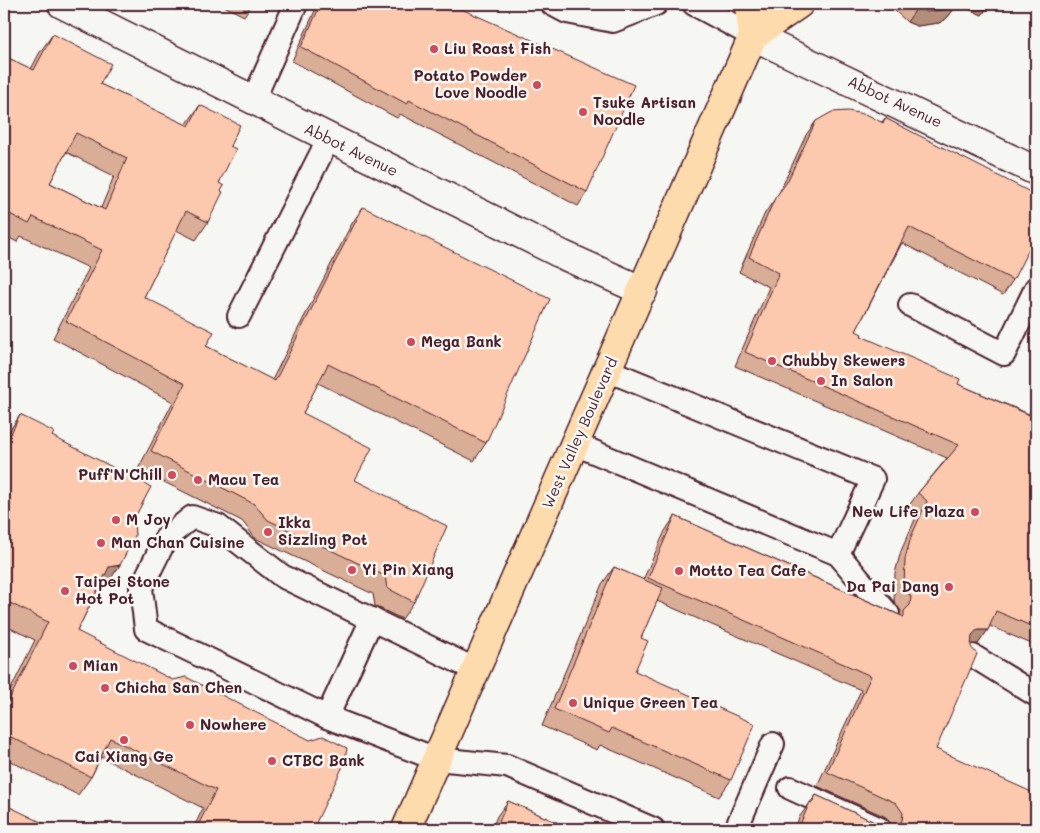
<svg xmlns="http://www.w3.org/2000/svg" width="1040" height="833" font-family="Mali,sans-serif">
<style>
.lines{fill:none;stroke-linecap:round;stroke-linejoin:round}
.service-casing{stroke:#4a1f2b;stroke-width:26}
.minor-casing{stroke:#4a1f2b;stroke-width:31}
.primary-casing{stroke:#4a1f2b;stroke-width:31}
.service{stroke:#f6f6f2;stroke-width:22}
.minor{stroke:#f6f6f2;stroke-width:28}
.primary{stroke:#fedbac;stroke-width:28}
.wall{fill:#daad96;stroke:#4a1f2b;fill-rule:evenodd}
.shaded-wall{fill:#b18d7a;stroke:#4a1f2b}
.building{fill:#fdc9ae;stroke:#4a1f2b;fill-rule:evenodd}
.poi-dot{fill:#d1495b;stroke:#f6f6f2;stroke-width:2}
.labels{text-anchor:middle;stroke-width:5;stroke-linejoin:round;paint-order:stroke}
.poi-label{font-size:15px;font-weight:bold;fill:#4a1f2b;stroke:#f6f6f2;text-anchor:start}
.street-label{font-size:15px;fill:#4a1f2b;stroke:#f6f6f2}
</style>
<rect width="100%" height="100%" fill="#f6f6f2"/>
<filter id="ink" filterUnits="userSpaceOnUse"><feTurbulence type="fractalNoise" baseFrequency=".02" numOctaves="2"/><feDisplacementMap in="SourceGraphic" scale="10" xChannelSelector="R" yChannelSelector="G"/><feConvolveMatrix kernelMatrix="1 2 1 2 8 2 1 2 1" color-interpolation-filters="sRGB"/></filter>
<g filter="url(#ink)">
<g class="lines">
<defs>
<g id="service">
<path d="M552,4L567,12L613,21L656,4"/>
<path d="M694,4L753,36"/>
<path d="M253,101L296,4"/>
<path d="M910,305L1004,354L1036,288"/>
<path d="M239,316L329,138"/>
<path d="M575,444L838,554L873,479L607,370"/>
<path d="M838,554L888,614"/>
<path d="M973,656L1036,695"/>
<path d="M476,670L282,576L218,526L192,517L166,538L141,588L146,629L327,717L436,759L507,766L653,829"/>
<path d="M327,717L372,619"/>
<path d="M790,788L880,829"/>
<path d="M736,829L773,744"/>
</g>
<g id="minor">
<path d="M62,4L563,255L643,291"/>
<path d="M753,36L1036,171"/>
</g>
<g id="primary">
<path d="M753,36L799,4"/>
<path d="M406,829L753,36L749,4"/>
</g>
</defs>
<use href="#service" class="service-casing"/>
<use href="#minor" class="minor-casing"/>
<use href="#primary" class="primary-casing"/>
<use href="#service" class="service"/>
<use href="#minor" class="minor"/>
<use href="#primary" class="primary"/>
</g>
<g class="wall">
<path d="M220,4H252L244,16Z"/>
<path d="M318,4H450L587,192L578,206L400,114L397,118L292,61Z"/>
<path d="M890,4H990L982,15L958,4L947,18L939,23L917,26L907,22L893,9Z"/>
<path d="M53,34L100,84L186,125L200,105L230,146L208,222L196,240L176,230L144,297L206,346L272,380L351,225L363,207L486,443L474,461L318,383L303,413L355,480L414,602L402,619L375,606L373,594L255,538L242,521L138,469L173,402L53,338L89,268L21,236L17,242L4,235V56L31,69L40,52ZM66,152L114,176L101,208L50,183Z"/>
<path d="M885,118L1035,199L1013,280L1003,295L902,243L856,331L861,336L958,384L1029,414L1036,398V646L990,626L978,644H971L936,749L1036,829H794L800,816L816,795L885,827L892,828L893,827L886,817L817,786L861,690L657,601L641,638L635,671L731,780L719,797L600,745L597,750L542,726L602,584L614,567L643,580L665,531L675,516L900,615L901,611L894,601L895,573L901,551L917,515L908,507L918,493L947,458L735,366L769,287L739,272L765,213L779,193L806,135L816,121L882,122Z"/>
<path d="M20,415L52,436L134,519L108,583L100,585L77,631L313,829H193L203,808L101,757L91,777L78,795L4,758V703L35,640L4,625V441L8,433Z"/>
<path d="M508,801L572,829H492L497,816Z"/>
</g>
<g class="shaded-wall">
<path d="M956,4H990L982,15L958,4L947,18L939,23L917,26L907,22L917,8Z"/>
<path d="M120,565L108,583L96,585L109,567Z"/>
<path d="M977,630H988L978,644H967L972,635Z"/>
</g>
<g class="building">
<path d="M321,4H450L634,85L587,192L409,100L407,104L301,47Z"/>
<path d="M912,4H956L948,9L927,12L917,8Z"/>
<path d="M53,34L111,64L100,84L189,126L200,105L240,125L230,146L236,149L219,183L224,186L221,191L223,192L208,222L186,211L144,297L214,332L206,346L275,381L363,207L550,299L486,443L328,364L303,413L372,448L355,480L447,526L414,602L387,588L385,576L268,520L254,504L151,451L185,384L66,321L102,250L33,217L29,224L4,211V56L34,70ZM76,133L127,158L105,210L50,183Z"/>
<path d="M848,111L868,115L883,123L885,118L1036,195L1035,199L1036,200V235L1013,280L909,227L856,331L862,334L861,336L960,379L958,384L1032,416L1036,406V628L996,611L988,630H977L972,635L971,647L977,654L936,749L1036,794V829H798L810,802L812,803L816,795L885,827L892,828L902,821L903,813L896,803L827,772L871,676L648,578L675,516L904,617V611L910,605L911,597L904,587L905,559L911,537L927,501L918,493L959,445L745,352L779,273L749,257L775,198L787,182L816,121L832,112Z"/>
<path d="M4,312L9,314L4,325Z"/>
<path d="M20,415L54,432L52,436L151,487L134,519L135,536L120,565L109,567L77,631L173,680L186,677L310,740L323,736L347,748L344,764L313,829H196L216,790L110,738L91,777L11,737L4,751V710L48,622L4,600V448Z"/>
<path d="M614,567L663,588L641,638L648,641L635,671L755,724L731,780L612,728L609,733L554,709Z"/>
<path d="M508,801L572,829H496Z"/>
<path d="M4,804L45,824L42,829H4Z"/>
</g>
</g>
<g class="poi-dot">
<circle cx="434" cy="49" r="5"/>
<circle cx="537" cy="85" r="5"/>
<circle cx="583" cy="112" r="5"/>
<circle cx="411" cy="342" r="5"/>
<circle cx="772" cy="361" r="5"/>
<circle cx="821" cy="381" r="5"/>
<circle cx="172" cy="475" r="5"/>
<circle cx="198" cy="480" r="5"/>
<circle cx="975" cy="512" r="5"/>
<circle cx="116" cy="520" r="5"/>
<circle cx="268" cy="532" r="5"/>
<circle cx="101" cy="543" r="5"/>
<circle cx="352" cy="570" r="5"/>
<circle cx="679" cy="571" r="5"/>
<circle cx="949" cy="587" r="5"/>
<circle cx="65" cy="591" r="5"/>
<circle cx="73" cy="666" r="5"/>
<circle cx="105" cy="688" r="5"/>
<circle cx="573" cy="703" r="5"/>
<circle cx="190" cy="725" r="5"/>
<circle cx="124" cy="740" r="5"/>
<circle cx="272" cy="761" r="5"/>
</g>
<g class="labels">
<g class="poi-label">
<text x="444" y="54">Liu Roast Fish</text>
<text x="527" y="81" text-anchor="end">Potato Powder<tspan x="527" dy="17">Love Noodle</tspan></text>
<text x="593" y="108">Tsuke Artisan<tspan x="593" dy="17">Noodle</tspan></text>
<text x="421" y="347">Mega Bank</text>
<text x="782" y="366">Chubby Skewers</text>
<text x="831" y="386">In Salon</text>
<text x="162" y="480" text-anchor="end">Puff'N'Chill</text>
<text x="208" y="485">Macu Tea</text>
<text x="965" y="517" text-anchor="end">New Life Plaza</text>
<text x="126" y="525">M Joy</text>
<text x="278" y="528">Ikka<tspan x="278" dy="17">Sizzling Pot</tspan></text>
<text x="111" y="548">Man Chan Cuisine</text>
<text x="362" y="575">Yi Pin Xiang</text>
<text x="689" y="576">Motto Tea Cafe</text>
<text x="75" y="587">Taipei Stone<tspan x="75" dy="17">Hot Pot</tspan></text>
<text x="939" y="592" text-anchor="end">Da Pai Dang</text>
<text x="83" y="671">Mian</text>
<text x="115" y="693">Chicha San Chen</text>
<text x="583" y="708">Unique Green Tea</text>
<text x="200" y="730">Nowhere</text>
<text x="124" y="762" text-anchor="middle">Cai Xiang Ge</text>
<text x="282" y="766">CTBC Bank</text>
</g>
<g class="street-label">
<text transform="translate(895 102) rotate(25)" y="5">Abbot Avenue</text>
<text transform="translate(351 150) rotate(26)" y="5">Abbot Avenue</text>
<text transform="translate(580 433) rotate(-66)" y="5">West Valley Boulevard</text>
</g>
</g>
<rect width="1040" height="833" fill="none" stroke="#f6f6f2" stroke-width="20"/>
<rect x="10" y="10" width="1020" height="813" fill="none" stroke="#4a1f2b" stroke-width="2" filter="url(#ink)"/>
</svg>
